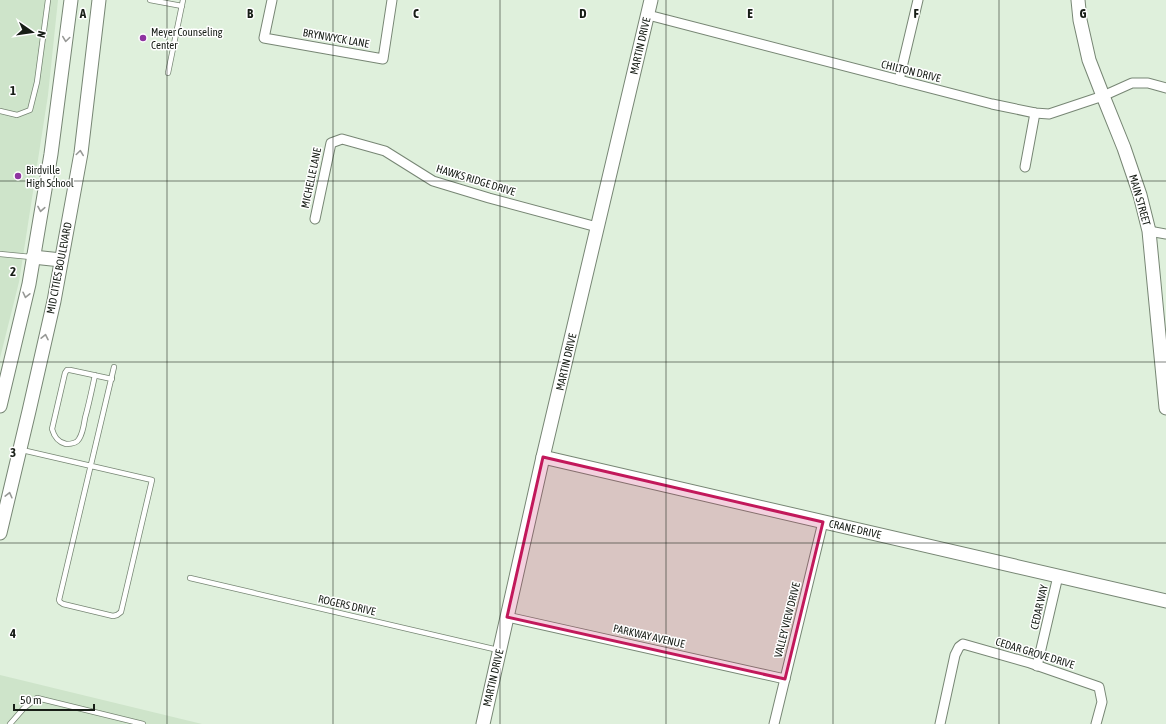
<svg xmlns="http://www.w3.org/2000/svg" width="1166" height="724" font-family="'Asap Condensed',sans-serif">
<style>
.built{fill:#cee4ca}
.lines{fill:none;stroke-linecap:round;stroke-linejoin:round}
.lane-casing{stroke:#778674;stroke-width:6}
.street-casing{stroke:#778674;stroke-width:11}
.secondary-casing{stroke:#778674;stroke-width:15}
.lane{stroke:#fff;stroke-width:4.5}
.street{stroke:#fff;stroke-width:9}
.secondary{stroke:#fff;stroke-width:13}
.oneway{stroke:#979996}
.marked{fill:#c2185b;fill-opacity:0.2;stroke:#c2185b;stroke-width:3;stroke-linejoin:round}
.grid{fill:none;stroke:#171d16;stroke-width:1;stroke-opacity:0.55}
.poi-dot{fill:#8e34a0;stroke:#fff;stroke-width:1.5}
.labels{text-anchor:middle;stroke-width:3;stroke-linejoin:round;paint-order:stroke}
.poi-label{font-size:11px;fill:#171d16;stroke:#fff;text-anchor:start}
.street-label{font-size:11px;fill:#171d16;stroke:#fff}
.grid-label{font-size:13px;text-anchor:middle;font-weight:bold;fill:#171d16;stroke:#fff;stroke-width:3;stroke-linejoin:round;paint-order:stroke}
</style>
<rect width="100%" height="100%" fill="#dff0dc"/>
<g class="built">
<path d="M0,0H58L48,95L19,282L0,358Z"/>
<path d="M0,675L202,724H0Z"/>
</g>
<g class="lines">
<defs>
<g id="lane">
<path d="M150,0L182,6"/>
<path d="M168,73L183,0"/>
<path d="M0,111L17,115L30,110L37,82L48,0"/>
<path d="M0,254L31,257"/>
<path d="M95,375C92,389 89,404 85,418C84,424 83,433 79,439C77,443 70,444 66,444C57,442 54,436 52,429L65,373L67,370H70L112,379"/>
<path d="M22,450L152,480L121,612L117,615L113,616L63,604L60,602L59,600L114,367"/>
<path d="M190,578L498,650"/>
<path d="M10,724L24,708L37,698L143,724"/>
</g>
<g id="street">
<path d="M272,0L264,38L383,59L392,0"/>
<path d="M648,15L992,104L1035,113L1049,114L1103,96L1132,83H1148L1166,88"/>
<path d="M899,80L918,0"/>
<path d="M1025,167L1035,113"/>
<path d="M315,219L331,143L342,139L385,151L433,181L489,198L597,227"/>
<path d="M1149,231L1166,234"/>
<path d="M507,617L785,679"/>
<path d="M1037,666L1058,576"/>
<path d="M774,724L823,522"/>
<path d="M940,724L955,655L959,647L963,644L1030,663L1099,687L1102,702L1096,724"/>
</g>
<g id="secondary">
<path d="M1078,0L1080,20L1089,60L1103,96L1124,148L1140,195L1149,231L1166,408"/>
<path d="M33,257L61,260"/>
<path d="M0,406L29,284L51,154L71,0"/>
<path d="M543,457L1166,601"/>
<path d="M0,533L29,411L54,301L81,153L99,0"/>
<path d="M483,724L543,457L651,0"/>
</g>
</defs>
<use href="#lane" class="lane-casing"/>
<use href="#street" class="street-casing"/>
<use href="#secondary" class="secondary-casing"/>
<use href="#lane" class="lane"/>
<use href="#street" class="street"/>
<use href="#secondary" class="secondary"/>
</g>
<defs><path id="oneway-chevron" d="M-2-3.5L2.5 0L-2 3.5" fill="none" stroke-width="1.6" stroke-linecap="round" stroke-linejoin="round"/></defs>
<g class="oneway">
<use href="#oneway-chevron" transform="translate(66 39) rotate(98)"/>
<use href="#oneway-chevron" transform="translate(80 153) rotate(-82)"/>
<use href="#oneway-chevron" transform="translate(41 209) rotate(100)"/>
<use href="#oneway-chevron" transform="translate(26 295) rotate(103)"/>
<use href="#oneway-chevron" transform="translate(45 337) rotate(-78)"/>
<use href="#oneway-chevron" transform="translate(9 495) rotate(-76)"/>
</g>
<path class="marked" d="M543,457L823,522L785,679L507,617Z"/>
<path class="grid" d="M167,0V724M333,0V724M500,0V724M666,0V724M833,0V724M999,0V724M0,181H1166M0,362H1166M0,543H1166"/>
<g class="poi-dot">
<circle cx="143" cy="38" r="4"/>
<circle cx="18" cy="176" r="4"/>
</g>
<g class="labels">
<g class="poi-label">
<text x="151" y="36">Meyer Counseling<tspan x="151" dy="13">Center</tspan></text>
<text x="26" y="174">Birdville<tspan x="26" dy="13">High School</tspan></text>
</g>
<g class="street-label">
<text transform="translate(336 38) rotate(10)" y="4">BRYNWYCK LANE</text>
<text transform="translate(640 46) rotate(-77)" y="4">MARTIN DRIVE</text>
<text transform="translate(911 71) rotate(14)" y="4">CHILTON DRIVE</text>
<text transform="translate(311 178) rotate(-78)" y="4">MICHELLE LANE</text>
<text transform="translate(476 180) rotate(17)" y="4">HAWKS RIDGE DRIVE</text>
<text transform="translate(1140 200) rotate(74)" y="4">MAIN STREET</text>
<text transform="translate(59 268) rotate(-79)" y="4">MID CITIES BOULEVARD</text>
<text transform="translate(566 362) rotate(-77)" y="4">MARTIN DRIVE</text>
<text transform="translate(855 529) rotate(13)" y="4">CRANE DRIVE</text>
<text transform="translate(347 605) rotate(13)" y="4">ROGERS DRIVE</text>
<text transform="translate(1039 607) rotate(-77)" y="4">CEDAR WAY</text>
<text transform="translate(787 620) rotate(-76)" y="4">VALLEY VIEW DRIVE</text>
<text transform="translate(649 636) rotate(13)" y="4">PARKWAY AVENUE</text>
<text transform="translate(1035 653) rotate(17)" y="4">CEDAR GROVE DRIVE</text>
<text transform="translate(493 678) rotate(-77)" y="4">MARTIN DRIVE</text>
</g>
</g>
<g class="grid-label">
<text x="83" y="18">A</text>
<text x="250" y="18">B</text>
<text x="416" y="18">C</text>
<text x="583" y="18">D</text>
<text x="750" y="18">E</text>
<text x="916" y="18">F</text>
<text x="1083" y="18">G</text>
<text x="13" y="95">1</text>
<text x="13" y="276">2</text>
<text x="13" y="457">3</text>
<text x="13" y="638">4</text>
</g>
<g transform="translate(32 32) rotate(103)" stroke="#ffffff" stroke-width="3" paint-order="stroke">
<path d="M0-3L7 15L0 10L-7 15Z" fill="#171d16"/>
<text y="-6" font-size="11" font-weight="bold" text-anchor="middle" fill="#171d16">N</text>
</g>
<path d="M14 704v6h80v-6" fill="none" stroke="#171d16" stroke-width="2"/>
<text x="20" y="704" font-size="12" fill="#171d16" stroke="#ffffff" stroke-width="3" paint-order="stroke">50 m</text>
</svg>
